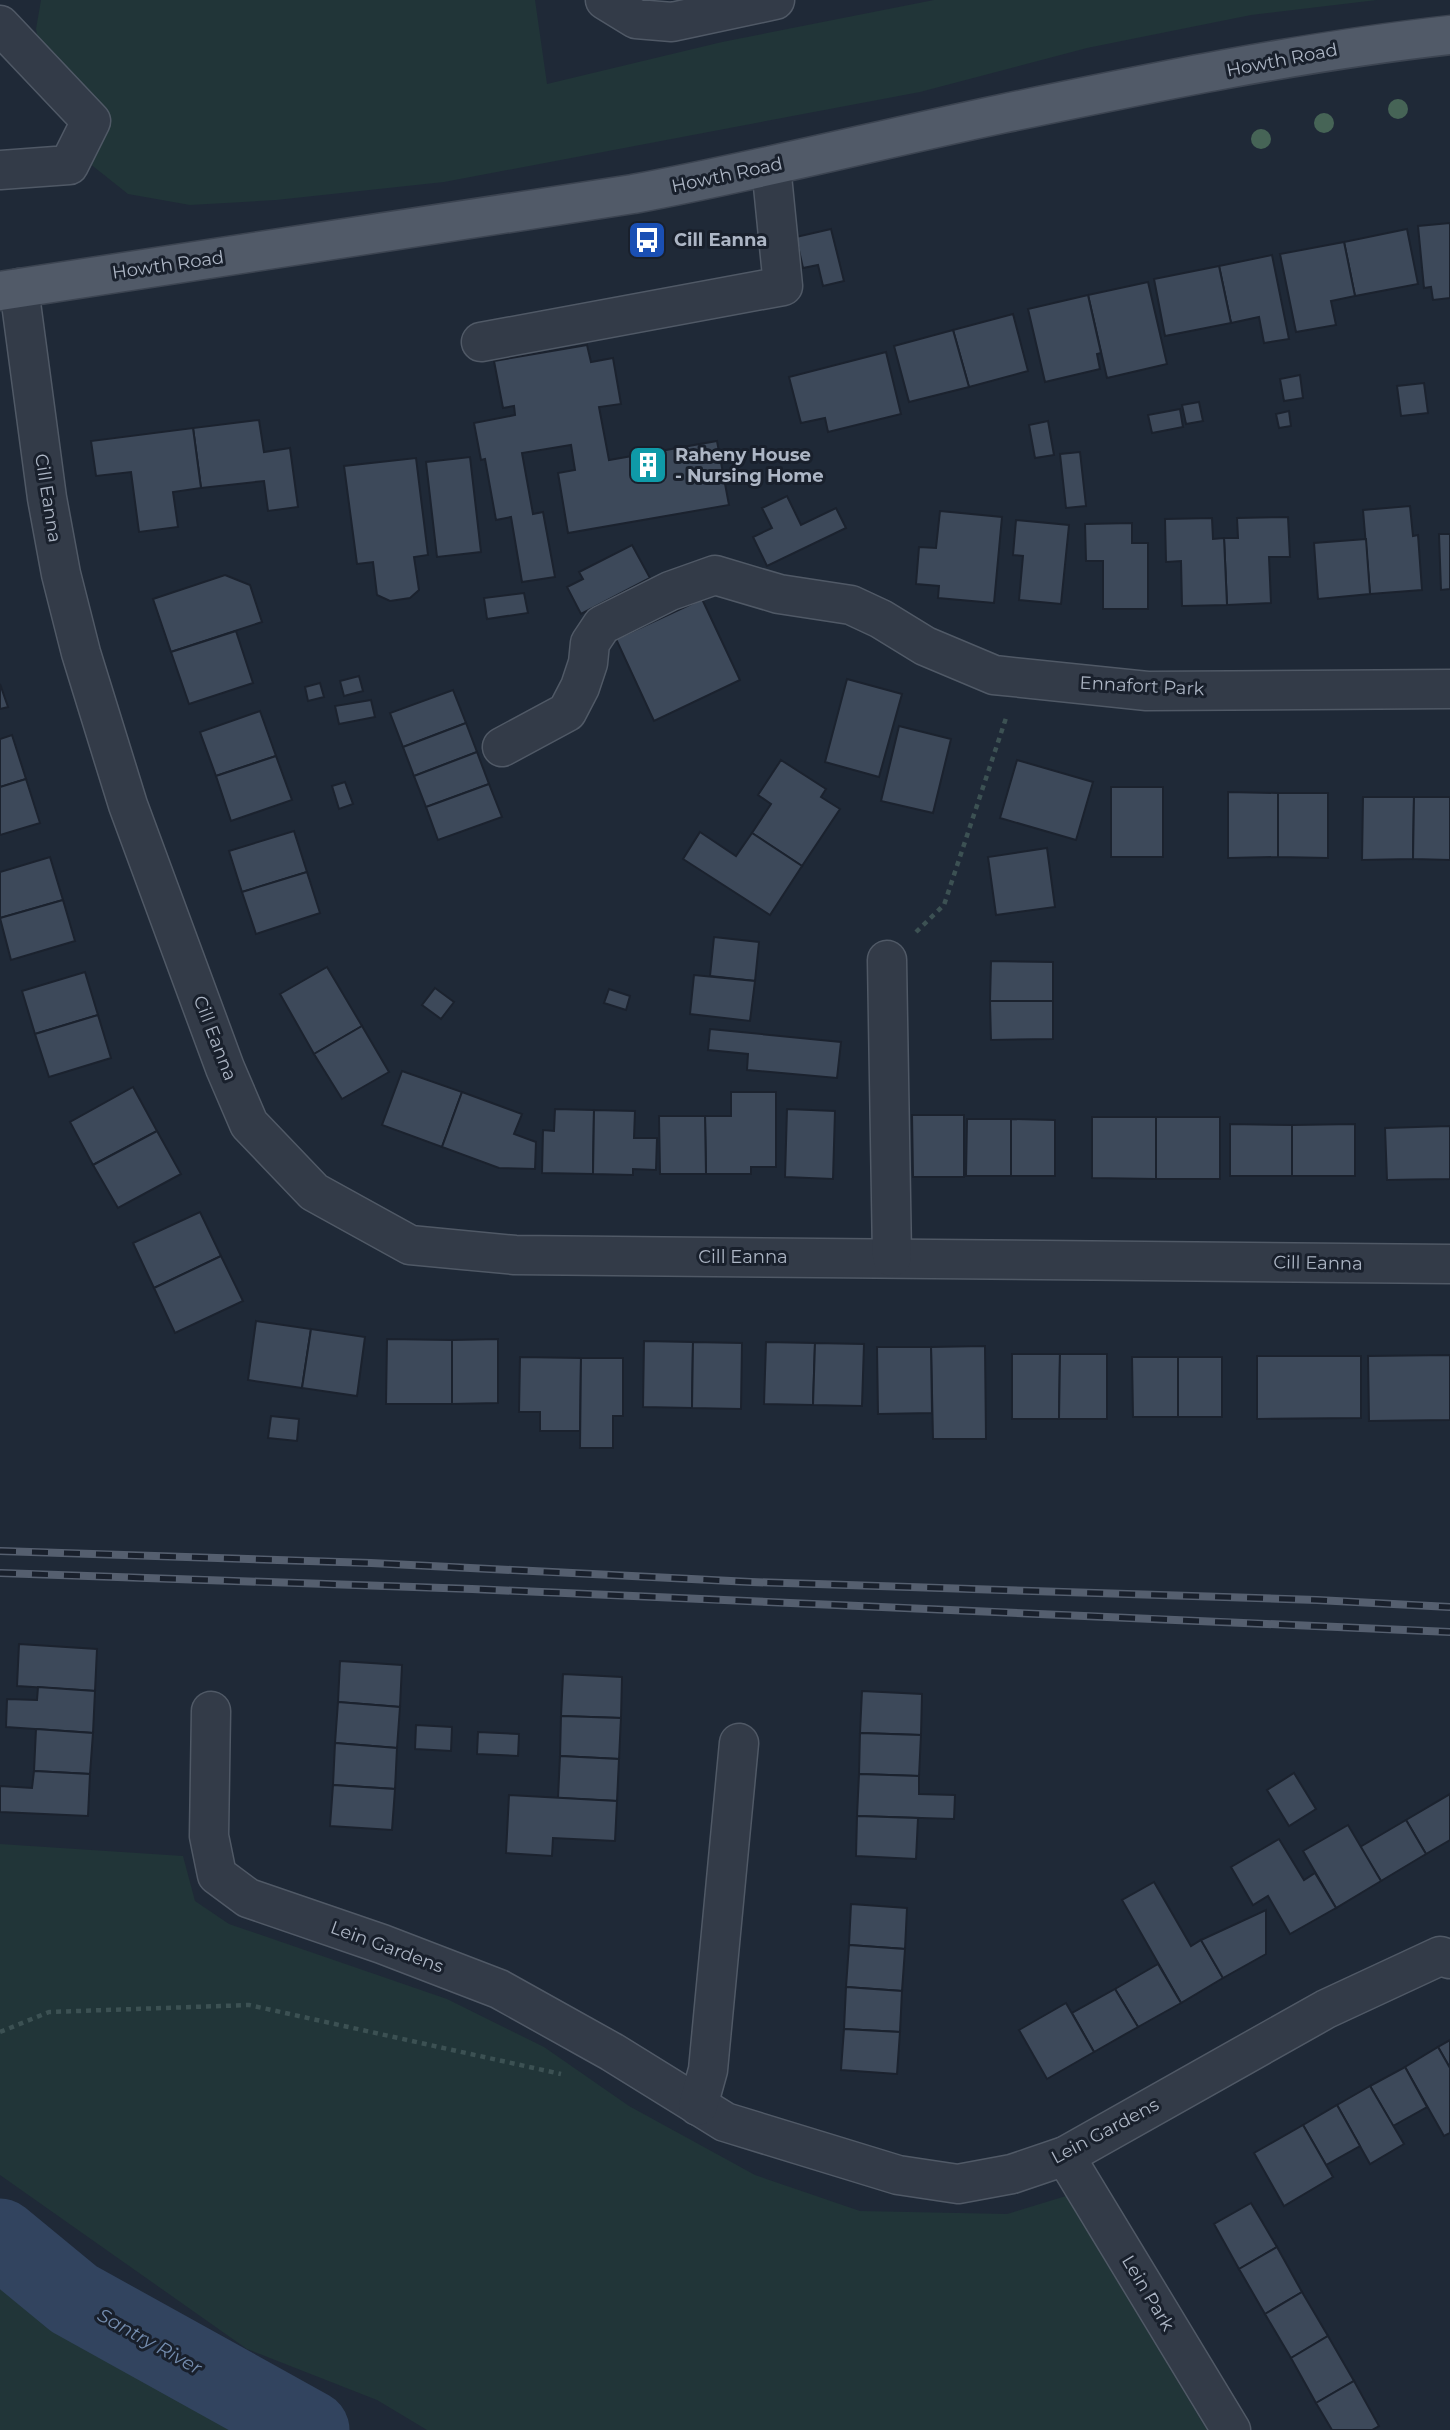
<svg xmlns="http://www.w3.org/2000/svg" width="1450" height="2430" font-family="Montserrat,sans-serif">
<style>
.green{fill:#213538}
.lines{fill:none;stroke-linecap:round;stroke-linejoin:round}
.river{stroke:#32445f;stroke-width:79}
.building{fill:#3d495a;stroke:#1b222e;stroke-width:2}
.minor-casing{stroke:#505966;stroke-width:41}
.major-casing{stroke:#3c4451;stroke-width:41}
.path{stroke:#3c5153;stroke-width:4.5;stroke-dasharray:5 5;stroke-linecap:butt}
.minor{stroke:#333b48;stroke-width:38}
.major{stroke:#515a68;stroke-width:38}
.rail-casing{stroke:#555f6f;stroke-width:8}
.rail{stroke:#19202c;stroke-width:5;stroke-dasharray:16;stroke-linecap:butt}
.tree{fill:#466456}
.labels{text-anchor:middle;stroke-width:6;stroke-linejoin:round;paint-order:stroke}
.street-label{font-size:18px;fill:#adb6c5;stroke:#19202c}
.poi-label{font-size:18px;font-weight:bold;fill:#adb6c5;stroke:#19202c;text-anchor:start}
.water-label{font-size:19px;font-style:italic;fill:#748cae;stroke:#19202c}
</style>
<rect width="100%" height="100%" fill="#1f2937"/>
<g class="green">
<path d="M41,0H535L547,84L722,42L934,0H1377L1251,15L1087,48L920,92L444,182L276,200L190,205L128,194L84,159L44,72L36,29Z"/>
<path d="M0,1844L183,1856L195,1901L229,1924L447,1999L544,2047L629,2106L755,2175L860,2211L1007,2214L1066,2196L1207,2430H427L377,2400L247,2349L0,2175Z"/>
<path d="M0,2274L48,2323L229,2430H0Z"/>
</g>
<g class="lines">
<path class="river" d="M0,2238L74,2299L310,2430"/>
</g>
<g class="building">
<path d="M1450,223V298L1433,300L1431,287L1424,288L1418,226Z"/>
<path d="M831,229L844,281L823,286L818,265L803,268L796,237Z"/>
<path d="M1407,229L1418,284L1355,296L1344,242Z"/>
<path d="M1344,242L1355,296L1331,301L1336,325L1296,332L1280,254Z"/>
<path d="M1272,255L1289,339L1264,343L1259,317L1231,323L1219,266Z"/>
<path d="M1219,266L1231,323L1165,336L1154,279Z"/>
<path d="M1148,282L1167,364L1107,378L1088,295Z"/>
<path d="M1088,295L1101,353L1097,354L1100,369L1045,382L1028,309Z"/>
<path d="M1013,314L1028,371L969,387L953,330Z"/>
<path d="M953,330L969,387L909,402L894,346Z"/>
<path d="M587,345L591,362L613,358L621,404L599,407L609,460L717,441L729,505L568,533L558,473L575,470L571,445L522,453L533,514L543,512L555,577L522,582L511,517L496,520L485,459L481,460L474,423L515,415L514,406L503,408L494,361Z"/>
<path d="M886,352L901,414L828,432L825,418L801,423L789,377Z"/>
<path d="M1300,375L1303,398L1284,401L1280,379Z"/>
<path d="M1424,383L1428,413L1401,416L1397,386Z"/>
<path d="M1199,402L1203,421L1186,424L1182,405Z"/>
<path d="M1180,409L1183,427L1152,433L1148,415Z"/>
<path d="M1289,411L1291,426L1279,428L1276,414Z"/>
<path d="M259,420L264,452L290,448L298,507L268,511L264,481L201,488L193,428Z"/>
<path d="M1048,421L1054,455L1035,458L1029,425Z"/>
<path d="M193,428L201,488L173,492L178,527L139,532L131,472L96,476L91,441Z"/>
<path d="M1080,452L1086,506L1066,508L1060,454Z"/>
<path d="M470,457L481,552L437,557L426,462Z"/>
<path d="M416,458L428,555L414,557L419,590L410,598L390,601L377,595L373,562L357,564L344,466Z"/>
<path d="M787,496L801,525L836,508L846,528L767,566L753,537L772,528L762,508Z"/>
<path d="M1410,506L1413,536L1418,535L1422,590L1370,594L1363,510Z"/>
<path d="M940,511L1002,517L994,603L938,598L939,586L916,584L919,547L936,548Z"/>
<path d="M1288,517L1290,557H1269L1271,603L1227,605L1224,538H1238L1237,518Z"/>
<path d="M1212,518L1213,539L1224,538L1227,605L1182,606L1181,561L1166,562L1165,519Z"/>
<path d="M1016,520L1069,525L1061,604L1019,600L1023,556L1013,555Z"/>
<path d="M1132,523V543H1148V609H1103V561H1086L1085,524Z"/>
<path d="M1439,534H1450V589L1441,590Z"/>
<path d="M1366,539L1370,594L1318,599L1314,543Z"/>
<path d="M632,545L650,578L581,614L567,587L583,579L579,572Z"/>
<path d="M225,575L250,585L262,622L171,652L153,599Z"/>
<path d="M524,593L528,613L487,619L484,598Z"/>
<path d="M702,599L740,680L654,721L616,639Z"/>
<path d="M236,631L253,683L189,704L171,652Z"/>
<path d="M359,676L363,691L344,696L340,681Z"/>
<path d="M847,679L902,694L879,777L825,762Z"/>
<path d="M320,683L324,697L308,701L305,687Z"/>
<path d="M0,684L8,707L0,709Z"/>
<path d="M453,690L466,723L403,747L390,713Z"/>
<path d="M371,700L375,717L339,724L335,706Z"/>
<path d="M260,711L276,756L216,776L200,732Z"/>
<path d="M466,723L477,752L414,776L403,747Z"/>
<path d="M899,726L951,739L933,813L881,801Z"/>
<path d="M12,735L26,779L0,787V739Z"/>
<path d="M477,752L489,784L426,807L414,776Z"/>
<path d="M276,756L292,800L231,821L216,776Z"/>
<path d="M781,760L826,789L821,797L840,809L802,866L752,833L771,804L758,795Z"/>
<path d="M1017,760L1093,782L1076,840L1000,818Z"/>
<path d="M26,779L40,823L0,835V787Z"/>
<path d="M345,782L353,804L339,809L332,786Z"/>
<path d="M489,784L502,817L438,840L426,807Z"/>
<rect x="1111" y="787" width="52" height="70"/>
<path d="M1228,792L1278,793V857L1228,858Z"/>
<path d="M1278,793H1328V858L1278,857Z"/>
<path d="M1363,797H1414L1413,859L1362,860Z"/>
<path d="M1414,797H1450V860L1413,859Z"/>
<path d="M294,831L307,872L242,892L229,851Z"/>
<path d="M700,832L736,856L752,833L802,866L770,915L683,859Z"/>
<path d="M1047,848L1055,907L996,915L988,857Z"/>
<path d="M50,857L63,900L0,918V872Z"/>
<path d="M307,872L320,913L256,934L242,892Z"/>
<path d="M63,900L75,941L11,960L0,918Z"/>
<path d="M714,937L759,942L755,981L710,976Z"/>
<path d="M991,961L1053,962V1001H990Z"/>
<path d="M327,967L362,1026L314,1054L280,994Z"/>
<path d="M85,972L98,1015L35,1034L22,991Z"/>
<path d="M694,975L755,981L750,1021L690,1014Z"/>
<path d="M435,988L454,1002L441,1019L422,1005Z"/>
<path d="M609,989L630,996L626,1010L604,1003Z"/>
<path d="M990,1001H1053V1039L991,1040Z"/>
<path d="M98,1015L111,1058L49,1077L35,1034Z"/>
<path d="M362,1026L389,1072L342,1099L314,1054Z"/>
<path d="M710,1029L841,1042L837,1078L747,1070L748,1054L708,1050Z"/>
<path d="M402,1071L462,1092L442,1147L382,1125Z"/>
<path d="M133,1087L157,1131L93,1165L70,1122Z"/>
<path d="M462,1092L522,1114L514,1134L536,1142L535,1169L499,1168L442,1147Z"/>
<path d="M731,1092H776V1167H751V1174H706L705,1116H731Z"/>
<path d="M555,1109L594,1110L593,1174L542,1173L543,1130L554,1131Z"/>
<path d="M787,1109L835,1111L833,1179L785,1177Z"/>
<path d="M594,1110L635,1111L634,1138H657L656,1170L633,1169V1175L593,1174Z"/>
<path d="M912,1115H964V1177H913Z"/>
<path d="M659,1116H705L706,1174H660Z"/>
<path d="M1092,1117H1156V1179L1092,1178Z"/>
<rect x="1156" y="1117" width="64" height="62"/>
<path d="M967,1119H1011V1176H966Z"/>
<path d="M1011,1119L1055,1120V1176H1011Z"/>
<path d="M1230,1124L1292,1125V1176H1230Z"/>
<path d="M1355,1124V1176H1292V1125Z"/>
<path d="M1450,1126V1179L1387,1180L1385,1128Z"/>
<path d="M157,1131L181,1174L118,1208L93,1165Z"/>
<path d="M200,1212L221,1256L154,1288L133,1243Z"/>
<path d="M221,1256L243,1301L175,1333L154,1288Z"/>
<path d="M256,1321L311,1329L302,1388L248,1380Z"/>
<path d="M311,1329L365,1337L357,1396L302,1388Z"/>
<path d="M387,1339L452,1340V1404H386Z"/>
<path d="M498,1339V1403L452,1404V1340Z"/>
<path d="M644,1341L693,1342L692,1408L643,1407Z"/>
<path d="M693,1342L742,1343L741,1409L692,1408Z"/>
<path d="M766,1342L815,1343L813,1405L764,1404Z"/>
<path d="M815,1343L864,1344L862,1406L813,1405Z"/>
<path d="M985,1346L986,1439H933L931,1347Z"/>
<path d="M877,1347H931L932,1413L878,1414Z"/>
<path d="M1012,1354H1060L1059,1419H1012Z"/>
<path d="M1060,1354H1107V1419H1059Z"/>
<path d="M1450,1355V1420L1369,1421L1368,1356Z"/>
<path d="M1257,1356H1361V1418L1257,1419Z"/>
<path d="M520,1357L581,1358L580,1431H540V1412H519Z"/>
<path d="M1132,1357H1178V1417H1133Z"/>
<rect x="1178" y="1357" width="44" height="60"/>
<path d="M581,1358H623V1416H613V1448H580Z"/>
<path d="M271,1416L299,1419L297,1441L268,1438Z"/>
<path d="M19,1644L97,1649L95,1691L17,1686Z"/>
<path d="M340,1661L402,1665L400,1707L338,1702Z"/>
<path d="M563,1674L622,1677L621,1718L561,1716Z"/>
<path d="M38,1687L95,1691L93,1733L6,1727L7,1699L37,1700Z"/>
<path d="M862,1691L922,1694L921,1735L860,1733Z"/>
<path d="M338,1702L400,1707L397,1748L335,1743Z"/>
<path d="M561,1716L621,1718L619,1759L560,1756Z"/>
<path d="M416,1725L452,1727L451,1751L415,1749Z"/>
<path d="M36,1729L93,1733L90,1774L34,1771Z"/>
<path d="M478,1732L519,1734L518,1756L477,1754Z"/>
<path d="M860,1733L921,1735L919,1776L859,1774Z"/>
<path d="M335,1743L397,1748L395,1789L333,1785Z"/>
<path d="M560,1756L619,1759L617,1801L558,1798Z"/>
<path d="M34,1771L90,1774L88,1816L0,1812V1786L32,1788Z"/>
<path d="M1294,1773L1316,1809L1289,1826L1267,1790Z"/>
<path d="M859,1774L919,1776V1794L955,1795L954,1819L857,1816Z"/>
<path d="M333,1785L395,1789L392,1830L330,1826Z"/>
<path d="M1450,1794V1840L1426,1854L1406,1820Z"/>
<path d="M509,1795L617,1801L615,1841L553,1838L552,1856L506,1853Z"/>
<path d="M857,1816L918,1818L916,1859L856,1856Z"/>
<path d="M1406,1820L1426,1854L1381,1881L1360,1847Z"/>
<path d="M1348,1825L1381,1881L1336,1908L1303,1851Z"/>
<path d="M1279,1839L1304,1880L1315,1873L1336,1908L1290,1934L1268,1896L1253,1905L1231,1867Z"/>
<path d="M1154,1882L1191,1946L1201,1940L1223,1978L1181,2003L1122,1900Z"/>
<path d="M851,1904L907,1908L905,1949L849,1945Z"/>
<path d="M1266,1910V1954L1223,1978L1201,1940Z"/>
<path d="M849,1945L905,1949L902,1991L846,1987Z"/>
<path d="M1158,1964L1181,2003L1138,2027L1115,1989Z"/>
<path d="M846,1987L902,1991L900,2032L844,2029Z"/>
<path d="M1115,1989L1138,2027L1094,2052L1072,2013Z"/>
<path d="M1066,2003L1094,2052L1047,2079L1019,2030Z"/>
<path d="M844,2029L900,2032L897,2074L841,2070Z"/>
<path d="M1450,2040V2068L1438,2047Z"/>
<path d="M1438,2047L1450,2068V2133L1444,2136L1405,2067Z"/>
<path d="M1405,2067L1427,2107L1393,2126L1370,2086Z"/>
<path d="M1370,2086L1404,2144L1370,2164L1337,2105Z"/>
<path d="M1337,2105L1360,2146L1326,2165L1303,2125Z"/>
<path d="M1303,2125L1333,2177L1284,2206L1254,2153Z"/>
<path d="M1251,2203L1277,2247L1239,2269L1214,2224Z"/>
<path d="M1277,2247L1302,2292L1265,2314L1239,2269Z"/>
<path d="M1302,2292L1328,2336L1291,2358L1265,2314Z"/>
<path d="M1328,2336L1354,2381L1316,2403L1291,2358Z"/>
<path d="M1354,2381L1379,2426L1372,2430H1332L1316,2403Z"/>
</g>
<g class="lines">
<defs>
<g id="minor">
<path d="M605,0L636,19L672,22L775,0"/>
<path d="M0,25L91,121L69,165L0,170"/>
<path d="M19,288L47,498L61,574L81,653L128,805L225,1068L249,1124L314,1192L410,1245L515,1255L1450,1264"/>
<path d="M481,342L783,286L771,166"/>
<path d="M502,747L567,712L580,687L588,663L590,643L602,625L670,591L715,575L779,594L851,605L881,619L925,646L994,675L1147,691L1450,689"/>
<path d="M887,960L892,1257"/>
<path d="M211,1711L209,1836L217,1875L248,1898L382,1944L499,1989L612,2052L725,2122L898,2175L958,2184L1012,2174L1065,2156L1326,2009L1440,1956L1450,1959"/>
<path d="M698,2106L708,2070L739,1743"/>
<path d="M1065,2156L1231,2430"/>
</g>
<path id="major" d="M0,291L633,194C757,171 878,140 1001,114C1150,83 1299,52 1450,35"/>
</defs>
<use href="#minor" class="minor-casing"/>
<use href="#major" class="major-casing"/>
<g class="path">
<path d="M916,932L944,905L1006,718"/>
<path d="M0,2032L49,2012L249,2005L561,2074"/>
</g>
<use href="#minor" class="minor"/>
<use href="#major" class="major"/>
<defs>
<g id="rail">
<path d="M0,1551L371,1563L751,1582L1317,1600L1450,1607"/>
<path d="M0,1573L472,1589L1450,1632"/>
</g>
</defs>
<use href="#rail" class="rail-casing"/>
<use href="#rail" class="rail"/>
</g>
<g class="tree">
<circle cx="1398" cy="109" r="10"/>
<circle cx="1324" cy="123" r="10"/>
<circle cx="1261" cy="139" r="10"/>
</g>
<defs>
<symbol id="bus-square" viewBox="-11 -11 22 22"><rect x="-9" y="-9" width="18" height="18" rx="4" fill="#1a4fb4" stroke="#19202c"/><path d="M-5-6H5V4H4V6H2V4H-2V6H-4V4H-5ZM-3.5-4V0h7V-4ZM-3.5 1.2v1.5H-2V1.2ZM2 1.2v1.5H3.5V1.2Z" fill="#fff"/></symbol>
<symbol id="building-square" viewBox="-11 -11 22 22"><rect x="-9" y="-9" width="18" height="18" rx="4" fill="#0f9aa8" stroke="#19202c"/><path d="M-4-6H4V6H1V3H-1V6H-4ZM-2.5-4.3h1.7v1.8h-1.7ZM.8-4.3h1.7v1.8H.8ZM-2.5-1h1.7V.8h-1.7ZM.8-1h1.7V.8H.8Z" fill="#fff"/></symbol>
</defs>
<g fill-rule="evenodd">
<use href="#bus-square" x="625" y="218" width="44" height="44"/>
<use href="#building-square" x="626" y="443" width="44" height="44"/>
</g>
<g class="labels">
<g class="street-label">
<text transform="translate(1282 60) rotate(-11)" y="6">Howth Road</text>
<text transform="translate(727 175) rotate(-12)" y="6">Howth Road</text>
<text transform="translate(168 265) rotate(-8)" y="6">Howth Road</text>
<text transform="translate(48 498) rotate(81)" y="6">Cill Eanna</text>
<text transform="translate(1142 686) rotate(3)" y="6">Ennafort Park</text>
<text transform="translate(215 1038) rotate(69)" y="6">Cill Eanna</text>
<text x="743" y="1263">Cill Eanna</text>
<text transform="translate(1318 1263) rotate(1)" y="6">Cill Eanna</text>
<text transform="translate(387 1947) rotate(20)" y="6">Lein Gardens</text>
<text transform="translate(1105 2131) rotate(-28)" y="6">Lein Gardens</text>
<text transform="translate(1148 2293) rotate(59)" y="6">Lein Park</text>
</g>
<g class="poi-label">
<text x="674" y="246">Cill Eanna</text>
<text x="675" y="461">Raheny House<tspan x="675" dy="21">- Nursing Home</tspan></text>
</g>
<g class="water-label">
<text transform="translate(150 2341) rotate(29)" y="7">Santry River</text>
</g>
</g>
</svg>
